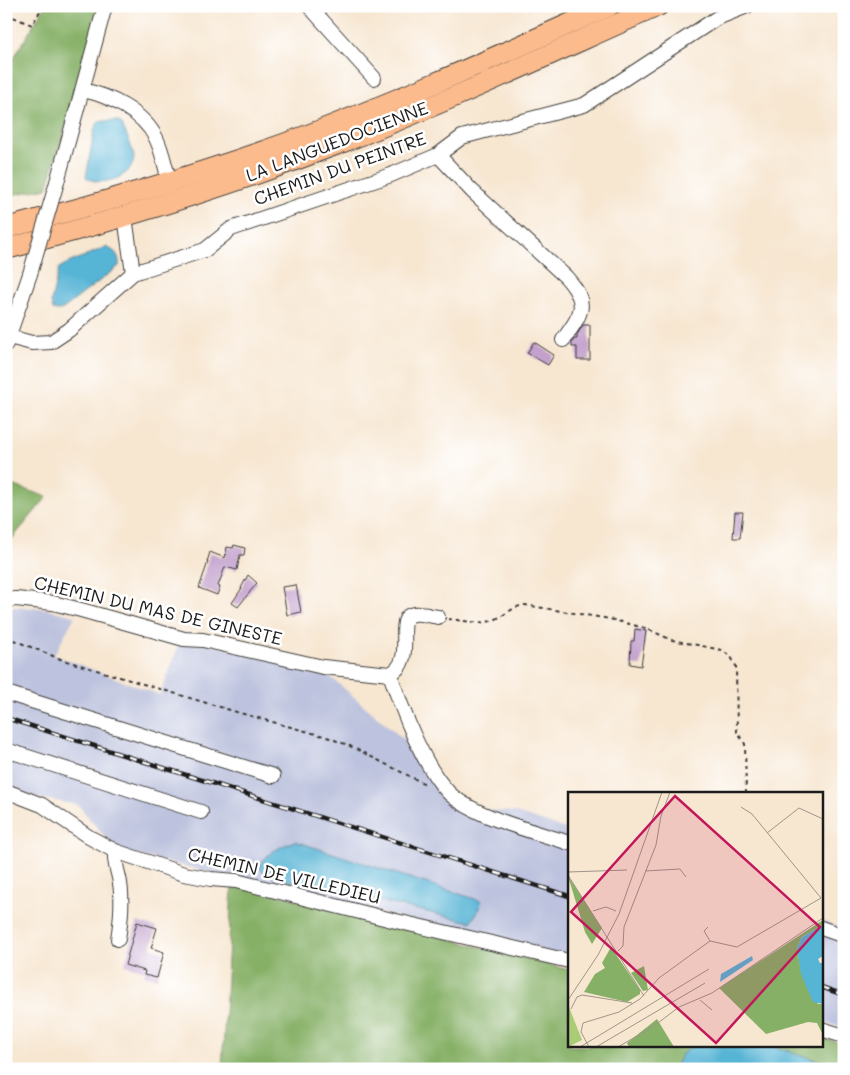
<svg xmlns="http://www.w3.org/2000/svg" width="850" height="1075" font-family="Mali,sans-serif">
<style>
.industrial{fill:#bdc3de}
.forest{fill:#86b066;stroke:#516641}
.water{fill:#56b4d5;stroke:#396878}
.building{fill:#c3a1cd}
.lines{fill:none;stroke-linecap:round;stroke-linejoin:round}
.minor-casing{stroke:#3d3a37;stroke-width:16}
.highway-casing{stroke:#3d3a37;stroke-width:22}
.path{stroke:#3d3a37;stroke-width:2;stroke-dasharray:4 4;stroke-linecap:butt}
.minor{stroke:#fff;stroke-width:14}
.highway{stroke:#fbbb8d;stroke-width:20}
.rail-casing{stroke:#1c1c1c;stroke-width:4.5}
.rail{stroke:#fff;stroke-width:2.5;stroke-dasharray:8;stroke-linecap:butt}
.minor-bridge-casing{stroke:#3d3a37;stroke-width:16;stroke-linecap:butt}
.minor-bridge{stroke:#fff;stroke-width:14}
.labels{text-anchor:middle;stroke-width:5;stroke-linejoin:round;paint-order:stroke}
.street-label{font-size:18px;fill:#1c1c1c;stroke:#fff}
.inset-road{fill:none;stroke:#9f9588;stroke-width:1}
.view{fill:#c2185b;fill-opacity:0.15;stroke:#c2185b;stroke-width:2.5}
.inset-edge{fill:none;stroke:#1c1c1c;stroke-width:2.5}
</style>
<rect width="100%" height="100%" fill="#fff"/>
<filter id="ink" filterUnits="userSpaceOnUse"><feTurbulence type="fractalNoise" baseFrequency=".02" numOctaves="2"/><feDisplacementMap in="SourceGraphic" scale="10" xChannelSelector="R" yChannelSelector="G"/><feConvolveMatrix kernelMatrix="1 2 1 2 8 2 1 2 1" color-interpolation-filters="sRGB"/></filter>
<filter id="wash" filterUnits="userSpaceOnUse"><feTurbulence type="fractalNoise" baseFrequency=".0096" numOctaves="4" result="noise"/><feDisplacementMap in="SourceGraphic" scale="20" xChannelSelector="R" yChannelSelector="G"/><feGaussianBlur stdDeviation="1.12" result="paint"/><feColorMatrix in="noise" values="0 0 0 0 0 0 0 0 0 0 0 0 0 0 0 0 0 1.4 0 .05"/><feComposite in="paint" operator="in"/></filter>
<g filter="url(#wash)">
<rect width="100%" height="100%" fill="#f7e6d0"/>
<g class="industrial">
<path d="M6,607L42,608L75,616L54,655L160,695L181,639L319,667L416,750L443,801L470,809L513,812L569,830V958L116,850L78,805L6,792Z"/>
<path d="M821,921L844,929V1028L821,1022Z"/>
</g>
<g class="forest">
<path d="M45,6H102L47,188L6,196V71Z"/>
<path d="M6,483L47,497L6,546Z"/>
<path d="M241,885L569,970V1046H692L682,1054L674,1069H222L232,887Z"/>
<path d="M821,1038L844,1044V1068L771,1046H821Z"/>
</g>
<g class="water">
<path d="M100,121H118L122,124C125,132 134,150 134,158C133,178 100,188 86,177L94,131L96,125Z"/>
<path d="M106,247C116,251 120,256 119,266L63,309L57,311L53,310L51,302L59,268L66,264Z"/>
<path d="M295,841L481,901L480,908L471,922L273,877L262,871L259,867C266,853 281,846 295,841Z"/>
<path d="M692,1046H771L844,1069H674L682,1054Z"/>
</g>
<g id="blocks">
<g class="building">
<path d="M583,325H590V360H577V347H572V343L574,339H577V335Z"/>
<path d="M534,342L554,355L548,365L527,353Z"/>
<path d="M735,512H743L740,538H733Z"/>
<path d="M234,545L245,548L244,555H240L237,570L225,567L218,586L220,587L217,595L199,588L208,562H207L210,552L225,558L227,547L233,548Z"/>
<path d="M248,575L257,583L238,607L232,603L242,588H241Z"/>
<path d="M296,585L301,612L287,615L282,587Z"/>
<path d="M635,629L646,631L641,666L630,664L631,641H634Z"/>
<path d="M137,922L157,928L151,948L164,952L157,978L144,975L145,971L125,965Z"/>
</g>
</g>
</g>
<g filter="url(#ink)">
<use href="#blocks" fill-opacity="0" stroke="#3d3a37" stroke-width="1"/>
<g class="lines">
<defs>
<g id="minor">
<path d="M309,6L374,78"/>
<path d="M83,90C110,96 143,112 156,138C163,152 165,168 170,183"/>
<path d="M438,155L472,191L566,277C590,304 582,313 563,340"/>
<path d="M57,182L105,6"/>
<path d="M125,217L133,273"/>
<path d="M9,337L32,343L51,342L69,330L133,273L205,250L231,229L391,175L438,155L462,137L584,105L717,18L747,6"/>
<path d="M6,344L30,274"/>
<path d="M6,600L16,599L53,603L81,610L184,639L203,640L323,667L390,674C418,661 392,616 414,614C422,613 431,616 438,617"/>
<path d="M390,674C402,709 423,767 449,793C474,817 536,832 569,843"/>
<path d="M6,693L273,776"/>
<path d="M6,750L201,812"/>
<path d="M6,791L42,805L89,837L115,851L184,874L211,879L236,881L396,921L569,961"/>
<path d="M115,851C114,866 118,869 120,883C123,902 121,920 118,939"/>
<path d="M821,928L844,936"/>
<path d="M821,1029L844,1036"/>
</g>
<g id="highway">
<path d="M6,228C103,203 198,175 292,141C399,101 504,53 609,6"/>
<path d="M6,249C119,220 229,186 338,144C446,103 552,53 658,6"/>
</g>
</defs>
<use href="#minor" class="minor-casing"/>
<use href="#highway" class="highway-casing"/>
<g class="path">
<path d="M6,14L32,25L43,6"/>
<path d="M448,619C463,620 482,626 496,619C507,614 514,606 525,605L610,619L645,628L672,640L722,650L731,657L736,666L737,732L745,744L746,794"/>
<path d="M6,637L63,660L240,713L327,737L350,746L427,785"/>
</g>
<use href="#minor" class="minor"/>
<use href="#highway" class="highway"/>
<defs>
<g id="rail">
<path d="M6,718L569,896"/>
<path d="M821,987L844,995"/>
</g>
</defs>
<use href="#rail" class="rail-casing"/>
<use href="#rail" class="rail"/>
<defs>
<path id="minor-bridge" d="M30,274L57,182"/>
</defs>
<use href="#minor-bridge" class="minor-bridge-casing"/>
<use href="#minor-bridge" class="minor-bridge"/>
</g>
</g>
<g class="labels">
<g class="street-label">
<text transform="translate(337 142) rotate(-21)" y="6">LA LANGUEDOCIENNE</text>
<text transform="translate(340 169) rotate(-20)" y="6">CHEMIN DU PEINTRE</text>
<text transform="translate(158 611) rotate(13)" y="6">CHEMIN DU MAS DE GINESTE</text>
<text transform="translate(284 876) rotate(13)" y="6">CHEMIN DE VILLEDIEU</text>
</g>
</g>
<g transform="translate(568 792)">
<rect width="255" height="255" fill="#f7e6d0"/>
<path d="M1,215L14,248L0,255V216Z" fill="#a9cc75"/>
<path d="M0,84L34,136L24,152L17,140ZM255,128V133L234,145L229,156L233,179L250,212H255V243L249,231L240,230L198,242L151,196ZM43,155L72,198V202L59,210L16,200L27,182L37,176L34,171ZM76,174L80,198L75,199L63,181ZM89,227L106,255H61L59,251Z" fill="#86b066"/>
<path d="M255,133V164L250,167L252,171H255V212L245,210L241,201L233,182L229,156L234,145ZM184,164L185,168L152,190L153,182Z" fill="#56b4d5"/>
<path class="inset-road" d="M199,41L231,16L255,27M77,79L112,77L118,85M0,80L59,78M0,83L76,204M25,119L38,115L48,119M142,149L169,155L253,106L184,22L173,15M50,159L55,154L56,135L88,53L93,24L102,0M0,208L30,163L51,122L94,0M132,208L144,218M3,217L9,205L14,203L64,211M12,255L141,177M21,255L13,240L15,231L51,220L72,207L91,186L142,149L136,139L140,135M28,255L137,191M50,255L86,234L111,215L144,201L255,126"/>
<path class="view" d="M107,4L252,135L148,251L3,120Z"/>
<rect width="255" height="255" class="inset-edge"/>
</g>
<rect width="850" height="1075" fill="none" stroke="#fff" stroke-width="25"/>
</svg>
